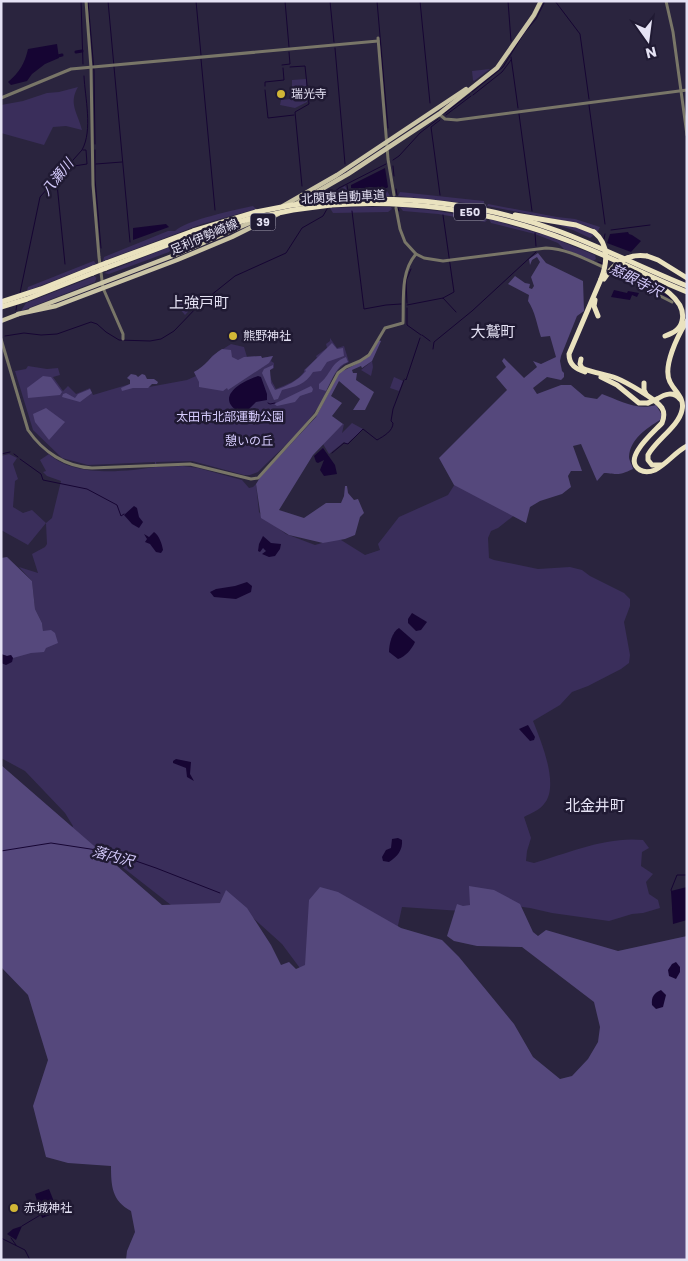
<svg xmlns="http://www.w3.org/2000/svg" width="688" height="1261" font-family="Poppins,'Noto Sans JP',sans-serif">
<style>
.green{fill:#3a2e5b}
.forest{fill:#55487c}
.water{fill:#160533}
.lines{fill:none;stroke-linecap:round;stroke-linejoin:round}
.stream{stroke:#160533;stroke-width:1}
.canal{stroke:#160533;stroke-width:3}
.tertiary{stroke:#797668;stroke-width:3}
.primary{stroke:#cac4a6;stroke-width:4.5}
.motorway{stroke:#eae2bf;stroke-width:5}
.motorway-bridge{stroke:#eae2bf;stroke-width:5}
.poi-dot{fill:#d2b736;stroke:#201a33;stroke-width:2}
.labels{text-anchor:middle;stroke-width:5;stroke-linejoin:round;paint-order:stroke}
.shield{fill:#201a33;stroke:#aaa6ba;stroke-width:1}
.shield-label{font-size:11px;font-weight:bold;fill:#e5e2f4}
.poi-label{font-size:12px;fill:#e5e2f4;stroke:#201a33;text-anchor:start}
.street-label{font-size:12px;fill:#e5e2f4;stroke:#201a33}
.park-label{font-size:12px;fill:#d6ccfe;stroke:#201a33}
.water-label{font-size:14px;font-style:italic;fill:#d3c9fb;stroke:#201a33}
.quarter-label{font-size:15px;fill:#e5e2f4;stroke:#201a33}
</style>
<rect width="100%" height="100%" fill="#2a243e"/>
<g class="green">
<path d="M490,69L474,81L473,80L472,71Z"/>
<path d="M306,79L307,102L295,108L280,105L281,100L290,99L289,90L292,89V80Z"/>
<path d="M78,87C68,104 78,113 82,130L66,126L53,127L44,145L1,133V105L23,101L47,93L59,92Z"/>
<path d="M345,186L348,192L351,191H387L390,196L332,198L339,190Z"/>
<path d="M400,192L484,201V205L398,196Z"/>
<path d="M488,204L557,217L575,219L600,227L597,233L590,238L573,230L555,224L596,230L585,225L487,206Z"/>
<path d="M253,206L256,209L202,224L103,261L104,257L168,231H175C186,220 235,210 253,206Z"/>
<path d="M363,207H391L392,209L388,212L333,213L330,208Z"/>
<path d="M400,207L438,211L487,220L485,222L438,214L403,211Z"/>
<path d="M489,219L548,236L595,255L596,259L593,261L564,249L558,243L535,234L491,223Z"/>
<path d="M232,226L203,240L179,249L173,247L169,252L109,274L104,273L167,248Z"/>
<path d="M91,262L94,261L96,264L27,291L28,287Z"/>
<path d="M95,276L96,278L97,276L95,282L21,311L26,303Z"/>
<path d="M190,295L195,304L185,315L173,301Z"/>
<path d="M330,338L337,348L344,346L349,362C332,369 328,392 319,406C304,429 278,452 258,472L250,475H244L192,461L156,462L157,467L183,466L198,468L242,480L249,488L253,487L256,484L259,512L262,516L286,534L315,545L332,540H341L365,555L380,550L378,544L399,517L448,495L463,471L526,506L498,528L491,531L488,538L489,558L494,560L538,569L570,567L582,570L590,576L624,593L630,599V606L624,622L630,655L629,663L621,669L588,686L572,692L560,705L533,721C541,741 560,786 544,804C540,810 531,813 524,817L531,838L527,851L526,861L534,863C568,853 607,836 643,840L649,848L642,852L641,866L653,874L646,882L649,894L658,900L660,908L643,913L632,914L609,921L552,913L530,908L479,901L461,911L402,907L392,953L308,979L282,944L251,916L176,909L98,848H77L67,837L73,826L65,813L25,771L1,758V649L43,632L42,623L35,609L32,581L19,567L38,573L32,554L45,547L47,544L46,523L28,545L1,530V456L9,454L17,458L13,464L18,479L15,481L13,507L23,513L32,510L46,523L52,518L61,481L47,476L43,472L46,471L40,460L49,454C73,477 124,472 155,467V462L88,465L62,458L33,430L15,371L26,369L28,366L47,369L58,368L60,375L53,377L63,391L68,386L76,394L90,388L93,395L130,384L149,387L187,380L196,376L194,372L205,367L212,356L231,344L244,347L247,357L261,356L262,358L273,356L271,361L274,363V368L270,370C269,378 273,383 276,389C287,384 296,382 304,372V370L317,358L316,356L327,348L326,344L330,341Z"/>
<path d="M372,361L373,367L371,376L361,370Z"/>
<path d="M394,377L403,381L399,391L390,388Z"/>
<path d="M352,423L363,429C358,435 352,438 347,444L344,442L329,454L323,444L343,424H344L342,433Z"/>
</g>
<g class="forest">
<path d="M538,253L546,263L583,281L584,311L577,316L561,356L560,361L562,371L564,373V377L561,380L547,377L533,388L537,394L561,385H571L585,397L597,399L602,394C619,400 637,411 656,405L662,415L660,420C647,428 630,439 629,457C629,460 632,465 633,469C618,476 619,474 604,473L597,481L581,444L573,446L582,471H571L568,476L571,487L562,494L540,501L530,507L526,523L454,485L439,458L507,390L496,377L506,367L502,361L504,358L524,378L537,367L533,361L541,364L556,357L550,336L541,337C537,325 535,311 528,301L529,295L508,284L515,276L525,283L530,284L529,288L532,289L534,286L531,277L540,262L537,257L532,260L530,265L529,259Z"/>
<path d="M378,340L381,341L372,361L362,368L361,366L352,370L353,373H357L356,380L374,392L365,410H353L360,399L339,381L331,396L342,403L332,416L343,424L313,455L279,510L304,518L326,503H341L344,496L345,486H347L348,493L354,500L358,499L364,513L360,517L355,535L345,539L323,543L289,535L261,518L256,484L261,476L316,417L339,373L364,360Z"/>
<path d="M332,343L337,349L343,348L344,356L327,362L321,371L313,372C306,384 295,387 282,390L278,399L274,400L262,373L264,369L273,365V368L270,370L271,383L275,390C288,386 297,381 306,371L305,370Z"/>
<path d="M222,349L231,350L232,357L238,360L244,357L261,356L262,358L273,356L269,363L228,390L227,388L223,391L199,387V382L194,372C206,366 210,356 222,349Z"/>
<path d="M346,357L348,362C336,366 333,378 327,389L326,391L319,389V384C331,375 330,363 346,357Z"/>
<path d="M131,374L136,375L138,377L142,374L145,375L147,379H154L158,382L157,384H152L148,388H133L122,391L121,388L130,384V380L127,378Z"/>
<path d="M43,376L51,377L62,392L60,395L28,398L27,388Z"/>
<path d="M311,386L313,389L312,392L300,396L295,402L277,406L274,404Z"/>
<path d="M90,389L92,393L80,402L62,397L63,394L66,393L75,398L78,394Z"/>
<path d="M46,408L65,422L49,440L35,422L33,414Z"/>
<path d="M7,557L32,581L35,609L42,623L43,631L51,630L55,633L58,643L46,648L44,652L31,653L13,658L11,655L7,656L1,654V558Z"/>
<path d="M1,765L162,905L220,903L226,890L247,908L271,945L281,965L289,962L296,969L305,965L309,900L320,887L338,892L401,928L442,940L459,957L514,1024L533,1057L560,1079L572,1076L588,1059L598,1042L600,1027L594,1002L522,947L477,946L454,941L447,936L457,904L463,906L470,905L469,886L494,890L520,904L533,932L538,936L546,930L618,951L687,936V1260H126L127,1251L135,1232L131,1211C112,1201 111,1186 111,1166L68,1163L46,1157L33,1106L48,1060L28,995L1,967Z"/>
</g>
<g class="water">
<path d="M57,44L59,58L45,64L32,74L27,81L11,85L8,82C19,73 25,63 28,49Z"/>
<path d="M385,168L388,187L387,188L368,187V188H351V185Z"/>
<path d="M166,224L169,227L133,240V228Z"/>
<path d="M628,232L629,234L632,235L641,241L631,252L607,243L610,234Z"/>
<path d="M614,290L627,293L628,291L639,293L637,297L632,295L630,300L611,297Z"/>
<path d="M258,376L261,377L267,394V400L256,402L245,413L239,412C214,397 242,381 258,376Z"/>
<path d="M323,448L335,465L337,474L324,476L320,470L324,460L318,463L316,462L314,456Z"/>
<path d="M134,506L137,508L139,517L143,522L139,528L132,524L124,515Z"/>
<path d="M154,532C159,535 162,544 163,550L161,553L156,552L150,544L145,542L147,539L144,534L149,537Z"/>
<path d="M263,536L271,543L281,544L280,549L275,556L269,557L262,554L266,551L263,548L260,552L258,551L259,544Z"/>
<path d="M247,582L252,586L251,592L236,599L214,597L210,592L216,589L235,586Z"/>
<path d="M412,613L427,622L421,630L416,631L408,623V619Z"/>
<path d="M399,628L415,642C412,649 405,657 398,659L389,652C389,644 392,632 399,628Z"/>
<path d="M1,654L7,656L11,655L13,658L12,662L6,665L1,663Z"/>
<path d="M528,725L535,737L534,740L530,741L519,729Z"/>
<path d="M176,759L191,762L190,774L194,781L187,777L186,768L173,763V761Z"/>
<path d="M398,838L402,840C403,850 397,857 389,862L383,861L382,857L386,850L391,848L392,839Z"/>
<path d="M687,887V920L673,924L671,891Z"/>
<path d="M676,962L680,967V972L676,979L669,976L668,970L672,964Z"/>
<path d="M661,990L666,995L663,1007L656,1009L652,1005C651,997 654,993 661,990Z"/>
<path d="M49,1189L58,1212L42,1218L35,1194Z"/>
<path d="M22,1226L16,1240L7,1234L13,1229Z"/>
</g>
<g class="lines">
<g class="stream">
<path d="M81,1L83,64"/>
<path d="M88,1L94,71L95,144"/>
<path d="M108,1L130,242"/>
<path d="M196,1L201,55"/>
<path d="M285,1L289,47"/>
<path d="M330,1L334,42"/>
<path d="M377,1L388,128"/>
<path d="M420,1L430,103"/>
<path d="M508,1L511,41"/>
<path d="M555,1L580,34L589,99"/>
<path d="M335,48L345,164"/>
<path d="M511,57L518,108"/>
<path d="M201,59L215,210"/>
<path d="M282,65L290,64L289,52"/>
<path d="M290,67L305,66L309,104L295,112L302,186"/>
<path d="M265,86V82L284,80L283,68"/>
<path d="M265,90L268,118L294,115"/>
<path d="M472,92L503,67L524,33L536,19L545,1"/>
<path d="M473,95L502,72L511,60"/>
<path d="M589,105L605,224"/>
<path d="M445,113L470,94"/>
<path d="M519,114L532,211"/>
<path d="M446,115L471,96"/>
<path d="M440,120L431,127L440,195"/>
<path d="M95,150V179L101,248"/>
<path d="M393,160L399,156L420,133L438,119"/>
<path d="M96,164L122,162"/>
<path d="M74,166L87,164L86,150H83"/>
<path d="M393,166L394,176"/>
<path d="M347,185L348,191"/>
<path d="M396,189L397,195"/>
<path d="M330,200L334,192L339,188L386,164"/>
<path d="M398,208L399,211"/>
<path d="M352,211L364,309L386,305L401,304"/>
<path d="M443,215L454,292L443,298"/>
<path d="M611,230L650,225"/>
<path d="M535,233L536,246"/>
<path d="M604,239L605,234"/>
<path d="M598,262L604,264"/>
<path d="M65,264L57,184L70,170"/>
<path d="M614,269L671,298"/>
<path d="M20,293L40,197L82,150C93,130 85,98 84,76"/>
<path d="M407,303L406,281L411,269"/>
<path d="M407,305L443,298L456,312"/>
<path d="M407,308V325L421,335"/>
<path d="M16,310L17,304"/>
<path d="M422,335L430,341"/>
<path d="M5,336L24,333L41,335L57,334L91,322L97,324L106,332L119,340L150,341L161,339L174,331L200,304L235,276L286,253L302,228L323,216L327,209"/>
<path d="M433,349L434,342L472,311L536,252"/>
<path d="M405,379L406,380L420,338"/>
<path d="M268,403L270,404L275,403"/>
<path d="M332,453L344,443L348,444L363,429L377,440C384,436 393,431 393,423L391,421L393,409L404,380"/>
<path d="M1,454L10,452"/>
<path d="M14,454L18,457"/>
<path d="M20,459L41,474L43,480L87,489L117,505L121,516L124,514"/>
<path d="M1,851L51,843L110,852L156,868L220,893"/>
<path d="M672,893L671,890L677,875H687"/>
<path d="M22,1226L42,1214"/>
<path d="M1,1238L25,1250L30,1260"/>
<path d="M11,1238L16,1245"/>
</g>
<g class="canal">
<path d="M76,52L82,51"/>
<path d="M58,56L62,55"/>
</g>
<g class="tertiary">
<path d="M86,1L91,68L93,185L99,257L103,288L123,334V339"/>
<path d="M666,1L673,32L687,135"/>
<path d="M378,38L388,159L394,195"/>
<path d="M1,98L71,69L378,41"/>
<path d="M439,114L445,119L457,120L687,90"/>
<path d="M396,208L400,229L405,242L416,254L424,258L443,261L546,248C568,249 585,259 605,268"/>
<path d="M611,271L672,302"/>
<path d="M1,339L28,430C43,452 66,467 92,468L190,464L251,479L258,478L316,414L338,373L346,367L360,361L369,355L385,328L403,323C404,300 400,272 416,254"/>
</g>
<g class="primary">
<path d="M296,204L348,174L439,114L497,68L534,15L541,1"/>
<path d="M283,206L337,175L466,89"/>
<path d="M31,310L175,255L261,218"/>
<path d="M18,314L56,306L177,260L232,237L278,214"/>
<path d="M1,321L19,314"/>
</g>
<g class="motorway">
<path d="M332,201C410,195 488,205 561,232C603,248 645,269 687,286"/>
<path d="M331,205C412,199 492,211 569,241C609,256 647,276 687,292"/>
<path d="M515,215L576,225L594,232"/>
<path d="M647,256L658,260L687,278"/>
<path d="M106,263L193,231L256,212"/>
<path d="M106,268L194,235L249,219"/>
<path d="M634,272C651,281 688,297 682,321C680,330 673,333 665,336"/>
<path d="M595,300L594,306L598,316"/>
<path d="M1,302L41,289L93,268"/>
<path d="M1,307L27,299L93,273"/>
<path d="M581,359L580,364L582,368C593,373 605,374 616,378C626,382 656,399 662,408C665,413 664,418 662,423C654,432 621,459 640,470C645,473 650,472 655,470C667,464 675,452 687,446"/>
<path d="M585,372C576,369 569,365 569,354L601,279"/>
<path d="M601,377L617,385L639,403H648"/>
<path d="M644,383V390L646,394"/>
<path d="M657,399C665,394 673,391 680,399"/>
<path d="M661,465H652L648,460V455C656,440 679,426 682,410C685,398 675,392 670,382C662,367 678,335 687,321"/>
</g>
<g class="motorway-bridge">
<path d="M256,212L292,205L332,201"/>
<path d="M249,219L293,210L331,205"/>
<path d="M594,232C609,244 608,261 601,279"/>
<path d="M93,268L106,263"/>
<path d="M93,273L106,268"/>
<path d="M604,279C614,263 628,253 647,256"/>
<path d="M648,403L657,399"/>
</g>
</g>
<g class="poi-dot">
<circle cx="281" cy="94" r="5"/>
<circle cx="233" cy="336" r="5"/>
<circle cx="14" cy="1208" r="5"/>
</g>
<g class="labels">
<g class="shield">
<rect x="454" y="203.5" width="32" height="17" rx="4"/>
<rect x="250.5" y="213.5" width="25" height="17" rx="4"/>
</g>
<g class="shield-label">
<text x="470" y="216">E50</text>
<text x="263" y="226">39</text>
</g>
<g class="poi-label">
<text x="291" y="98">瑞光寺</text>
<text x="243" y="340">熊野神社</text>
<text x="24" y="1212">赤城神社</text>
</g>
<g class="street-label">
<text transform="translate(343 197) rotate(-3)" y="4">北関東自動車道</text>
<text transform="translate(204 237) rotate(-23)" y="4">足利伊勢崎線</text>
</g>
<g class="park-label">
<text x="230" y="421">太田市北部運動公園</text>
<text x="249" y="445">憩いの丘</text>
</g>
<g class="water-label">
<text transform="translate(57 177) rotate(-51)" y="5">八瀬川</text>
<text transform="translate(636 280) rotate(27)" y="5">慈眼寺沢</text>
<text transform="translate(113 856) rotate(15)" y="5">落内沢</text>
</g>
<g class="quarter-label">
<text x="199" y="308">上強戸町</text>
<text x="493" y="337">大鷲町</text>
<text x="595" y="811">北金井町</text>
</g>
</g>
<rect width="688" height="1261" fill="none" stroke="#e5e2f4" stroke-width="5"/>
<g transform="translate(648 40) rotate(166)" stroke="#201a33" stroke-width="4" paint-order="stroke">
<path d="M0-4L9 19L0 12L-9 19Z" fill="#e5e2f4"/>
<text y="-8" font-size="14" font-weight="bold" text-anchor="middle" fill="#e5e2f4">N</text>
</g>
</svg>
